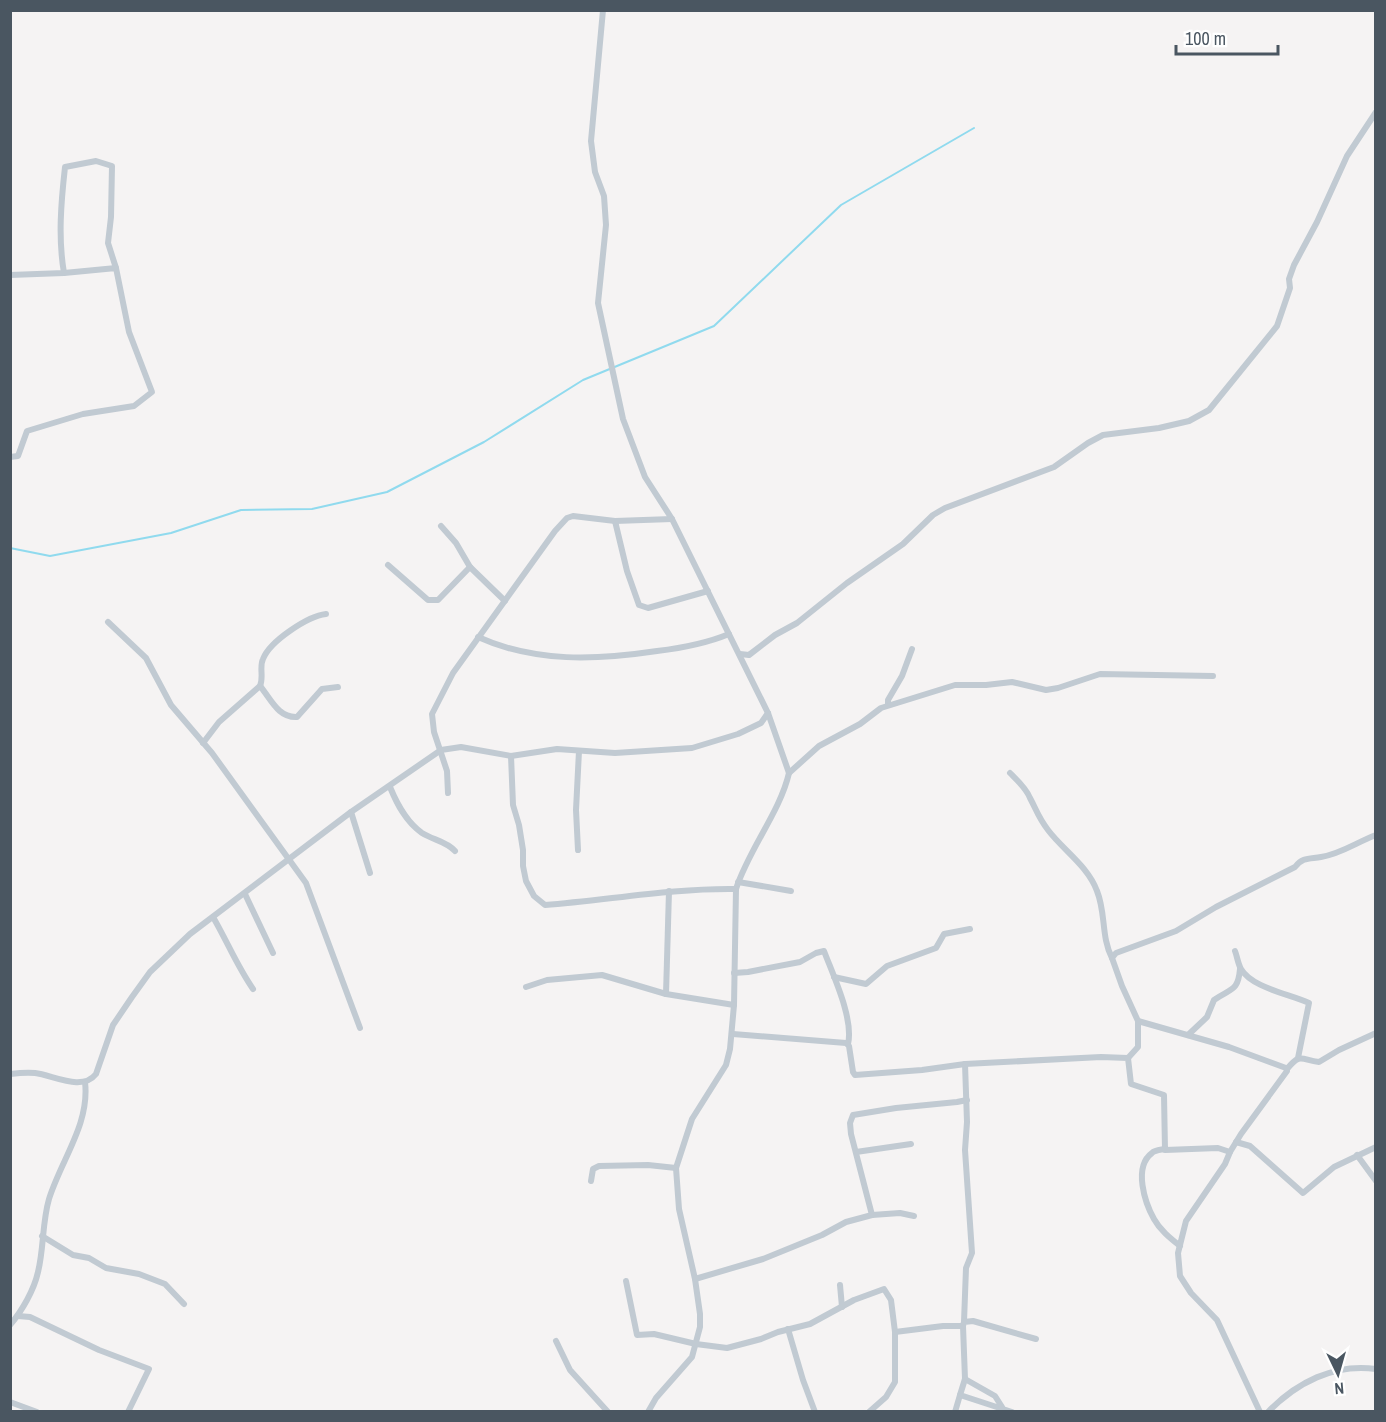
<svg xmlns="http://www.w3.org/2000/svg" width="1386" height="1422" font-family="'Archivo Narrow',sans-serif">
<style>
.lines{fill:none;stroke-linecap:round;stroke-linejoin:round}
.stream{stroke:#90daee;stroke-width:2}
.minor{stroke:#c1cad2;stroke-width:6}
</style>
<rect width="100%" height="100%" fill="#f5f3f3"/>
<g class="lines">
<path class="stream" d="M10,548L50,556L171,533L241,510L312,509L387,492L484,442L583,380L714,326L841,205L974,128"/>
<g class="minor">
<path d="M603,10L591,141L595,172L604,196L606,225L598,303L623,419L645,477L672,519L768,713L789,773C780,812 749,849 736,889L734,1005L730,1049L726,1065L692,1119L676,1168L679,1209L695,1279L700,1314V1327L692,1357L656,1398L648,1412"/>
<path d="M64,273C58,238 61,203 65,167L96,161L112,166L111,217L108,243L116,268"/>
<path d="M10,275L64,273L116,268L129,332L152,392L134,406L83,414L27,431L18,456L10,457"/>
<path d="M615,521L627,571L639,605L648,608L708,591"/>
<path d="M441,526L456,543L470,567L505,601"/>
<path d="M388,565L428,600H438L470,567"/>
<path d="M108,622L146,658L171,705L212,753L306,883L360,1028"/>
<path d="M478,637C535,663 597,660 657,651C682,648 705,644 729,634"/>
<path d="M740,654L749,655L775,635L797,623L847,583L903,544L933,515L945,508L1054,467L1088,443L1103,435L1159,428L1189,421L1209,410L1277,326L1290,288L1289,279L1294,265L1317,222L1347,156L1376,112"/>
<path d="M260,686C271,699 278,718 297,717L322,689L338,687"/>
<path d="M888,705V700L902,676L912,649"/>
<path d="M203,743L219,722L260,686C264,677 259,667 263,659C270,641 308,616 326,614"/>
<path d="M511,756L513,805L519,825L523,850V866L526,881L534,896L545,905C609,900 672,888 736,889"/>
<path d="M789,773L819,746L860,724L881,708L955,685H986L1012,682L1046,690L1058,688L1100,674L1213,676"/>
<path d="M1010,773C1017,780 1026,788 1030,798C1037,811 1038,817 1048,830C1063,850 1088,866 1097,891C1106,913 1101,937 1112,958"/>
<path d="M390,787C397,804 406,822 422,833C433,840 446,841 455,851"/>
<path d="M448,793L447,771L434,732L432,714L453,673L555,531L567,518L573,516L615,521L672,519"/>
<path d="M351,812L370,873"/>
<path d="M578,850L576,810L579,751"/>
<path d="M738,882L791,891"/>
<path d="M245,894L273,953"/>
<path d="M213,917C227,941 237,966 253,989"/>
<path d="M1235,951C1237,956 1238,964 1241,969C1252,988 1290,994 1309,1003L1298,1058"/>
<path d="M734,973L748,972L800,962L816,953L824,951C833,975 854,1019 848,1044"/>
<path d="M834,977L866,984L887,966L936,948L944,934L970,929"/>
<path d="M526,987L547,980L602,975L666,994L734,1005"/>
<path d="M666,994L669,891"/>
<path d="M1138,1021L1122,986L1112,958L1116,953L1176,931L1216,907L1295,867C1303,857 1309,859 1321,857C1341,854 1357,842 1376,835"/>
<path d="M733,1034L846,1043L849,1046L853,1072L855,1075L922,1070L965,1064L1101,1057L1128,1058L1131,1084L1164,1095L1165,1150L1218,1148L1230,1152L1225,1164L1186,1221L1178,1253L1180,1276L1191,1293L1217,1320L1260,1412"/>
<path d="M1188,1035L1207,1017L1214,1000C1231,988 1238,992 1240,969"/>
<path d="M1128,1058L1138,1047V1021L1229,1047L1286,1068L1287,1071L1241,1134L1230,1152"/>
<path d="M1287,1069C1301,1052 1301,1060 1319,1062L1339,1050L1376,1033"/>
<path d="M10,1074C18,1073 27,1072 35,1073C53,1075 82,1092 96,1074L113,1025L132,997L150,972L190,934L351,812L441,750L461,747L511,756L557,749L615,753L692,748L738,734L761,723L768,713"/>
<path d="M1236,1142L1250,1146L1303,1193L1334,1167L1376,1147"/>
<path d="M1165,1149C1160,1150 1155,1150 1152,1153C1133,1167 1145,1203 1154,1219C1160,1230 1170,1238 1180,1246"/>
<path d="M856,1152L911,1144"/>
<path d="M1357,1155L1376,1181"/>
<path d="M591,1181L593,1169L599,1166L648,1165L676,1168"/>
<path d="M872,1215L851,1134L850,1123L853,1115L896,1108L957,1102L967,1100"/>
<path d="M42,1236L73,1255L89,1258L106,1268L139,1274L165,1284L184,1304"/>
<path d="M695,1279L763,1259L822,1235L846,1222L872,1215L900,1213L914,1216"/>
<path d="M626,1281L637,1335L654,1334L696,1344L727,1348L761,1339L778,1332L810,1324L854,1300L884,1289L891,1300L895,1332V1382L886,1397L869,1412"/>
<path d="M840,1285L842,1307"/>
<path d="M18,1316L30,1317L99,1350L149,1369L128,1412"/>
<path d="M964,1322L966,1268L972,1253L965,1150L967,1122L965,1064"/>
<path d="M10,1325C22,1311 34,1290 38,1272C44,1248 42,1223 49,1199C61,1160 90,1124 85,1082"/>
<path d="M963,1326L965,1379L960,1395L1012,1412"/>
<path d="M788,1329L803,1380L815,1412"/>
<path d="M895,1332L943,1326H963L964,1322L973,1321L1036,1339"/>
<path d="M556,1341L570,1370L608,1412"/>
<path d="M965,1379L995,1396L1002,1407"/>
<path d="M10,1402L37,1412"/>
<path d="M955,1412L960,1395"/>
<path d="M1268,1412C1296,1383 1334,1363 1376,1369"/>
</g>
</g>
<rect width="1386" height="1422" fill="none" stroke="#4a5661" stroke-width="24"/>
<g transform="translate(1338 1374) rotate(175)" stroke="#ffffff" stroke-width="4.5" paint-order="stroke">
<path d="M0-4.5L10 22L0 15L-10 22Z" fill="#4a5661"/>
<text y="-9" font-size="16" font-weight="bold" text-anchor="middle" fill="#4a5661">N</text>
</g>
<path d="M1176 45v9h102v-9" fill="none" stroke="#4a5661" stroke-width="3"/>
<text x="1185" y="45" font-size="18" fill="#4a5661" stroke="#ffffff" stroke-width="4.5" paint-order="stroke">100 m</text>
</svg>
